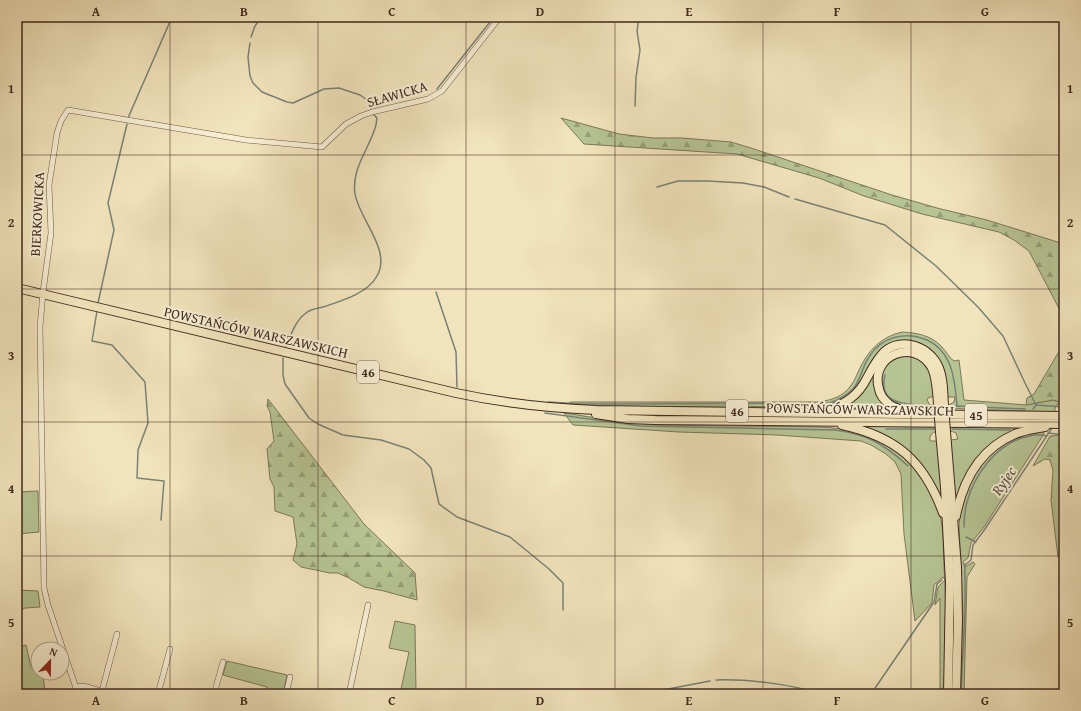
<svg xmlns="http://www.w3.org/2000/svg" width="1081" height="711" font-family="'Gentium Book Plus',serif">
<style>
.green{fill:#b6c493;stroke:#7c775a}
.forest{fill:url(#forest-firs);stroke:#7c775a}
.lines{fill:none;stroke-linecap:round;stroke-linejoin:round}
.stream{stroke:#778378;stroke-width:1.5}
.minor-casing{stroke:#6e5847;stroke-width:6}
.primary-casing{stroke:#422a20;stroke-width:10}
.minor{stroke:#f6edd3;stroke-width:5}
.primary{stroke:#f1e3bb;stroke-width:8}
.primary-bridge-casing{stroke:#422a20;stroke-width:10;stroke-linecap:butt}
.primary-bridge{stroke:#f1e3bb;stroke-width:8}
.grid{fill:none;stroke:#422a20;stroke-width:1;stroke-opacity:0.55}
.labels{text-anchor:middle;stroke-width:4;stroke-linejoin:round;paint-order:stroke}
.shield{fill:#f6edd3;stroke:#786456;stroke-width:1}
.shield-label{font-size:13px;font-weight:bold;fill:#422a20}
.street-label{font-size:14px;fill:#422a20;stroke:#f6edd3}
.water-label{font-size:15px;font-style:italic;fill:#584f45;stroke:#f6edd3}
.neatline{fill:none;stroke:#422a20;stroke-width:1.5}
.grid-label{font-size:13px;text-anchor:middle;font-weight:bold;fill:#422a20}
</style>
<defs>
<pattern id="forest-firs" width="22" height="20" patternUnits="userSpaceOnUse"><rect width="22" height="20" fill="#b6c493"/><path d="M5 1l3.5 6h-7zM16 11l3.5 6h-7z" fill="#969f78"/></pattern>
</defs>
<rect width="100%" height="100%" fill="#f1e3bb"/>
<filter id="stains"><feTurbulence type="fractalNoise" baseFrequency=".005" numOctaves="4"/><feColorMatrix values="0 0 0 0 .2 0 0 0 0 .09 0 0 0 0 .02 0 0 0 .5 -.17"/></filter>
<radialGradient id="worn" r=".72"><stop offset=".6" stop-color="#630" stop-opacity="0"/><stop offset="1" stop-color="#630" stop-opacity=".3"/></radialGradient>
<g class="green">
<path d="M902,332C917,333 931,335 942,347C946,351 949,358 954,361L959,360L964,400L1026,405L1053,400L1059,402L1055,408V412L910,407C904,406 897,405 892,402C867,387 889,343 917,359C923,362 927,366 930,372C933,379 933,388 934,396L928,398L927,400L930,405H949L954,402L955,397H946C945,387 945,377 943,368C939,356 927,343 914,342C907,341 899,343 892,344C876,364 862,389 839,402C821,411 759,406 737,406C680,406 623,408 566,405L571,402H820C829,400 839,398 846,391C852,386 856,377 859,370C868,351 880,337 902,332Z"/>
<path d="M904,348L934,367L900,350L874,378C875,397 877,398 892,410L838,409L857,398L865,389L877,365L893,350Z"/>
<path d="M564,413L623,422L657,425L819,427C835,428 851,429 867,434C906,448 931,481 941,520C944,535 943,551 944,566C947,609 945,651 944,694H940V598L935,605L938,587L945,580L943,577L934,585L932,603L915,621L904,534L901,474L895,462L886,454L871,445L861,441L777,435L679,432L573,425Z"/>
<path d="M612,414L1053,418L1052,421L675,417Z"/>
<path d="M860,426L1026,428L974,462L961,483L955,507L950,440L958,439L956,433C948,429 928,428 930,441H937L943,506C930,466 901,438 860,426Z"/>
<path d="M1043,431L1044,434L984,527L971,543L968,558L963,562L965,567L973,562L975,564L967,577L964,694H959L963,615L959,525C963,473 991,440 1043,431Z"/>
<path d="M38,491L39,532L17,534V492Z"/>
<path d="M17,590L38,591L40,607L25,608L17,613Z"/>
<path d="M395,621L415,625L416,694H400L409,652L389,648Z"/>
<path d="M26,645L31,667L38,666V673H43L45,694H17V648Z"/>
<path d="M227,661L287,675L283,694H265L267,687L223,675Z"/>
</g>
<g class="forest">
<path d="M561,118L619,134L653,138H682L731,142L751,148L892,195L937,208L987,220L1064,244V318L1029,251L1014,240L999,232L922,214L864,196L819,178L737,154L584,144Z"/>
<path d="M1064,343V403L1053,400L1026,405L1027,398L1034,394Z"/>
<path d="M268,399L364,524L415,573L417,600L384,591L364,587L349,578L338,573H330L301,567L293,560L297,544L293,517L275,511L274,487L270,479L267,449L274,441L270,412L267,406Z"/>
<path d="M1064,435L1061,547L1058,557L1051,500L1053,470L1050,460L1045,459L1033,466L1050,436Z"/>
</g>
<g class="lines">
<g class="stream">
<path d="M251,37L255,26L261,17"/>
<path d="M250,43L248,57L250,76L253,83L262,92L287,102L293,103L324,89L339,88L360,95L370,102L371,111"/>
<path d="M437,89L494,17"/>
<path d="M635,106L636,77L640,50L637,31L639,17"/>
<path d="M128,118L172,17"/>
<path d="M657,187L678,181H708L743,183L764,187L789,197"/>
<path d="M795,199L885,225L936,266L978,307L1003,336L1025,383L1036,405L1064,407"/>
<path d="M436,292L456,352L457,387"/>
<path d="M98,303L114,230L108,203L127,124"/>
<path d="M97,311L92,341L112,345L145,382L148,423L138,450L137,478L164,481L161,520"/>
<path d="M286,346C291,335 295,321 306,313C310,309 318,308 323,307C341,301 367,294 377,276C392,250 359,219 355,194C351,168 370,148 376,125L377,118L373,114"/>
<path d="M283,358V375L285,384L309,418L318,424L343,435L381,440L409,449L424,460L431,468L439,504L457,517L510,537L549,569L563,583V610"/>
<path d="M885,375C877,408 911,403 932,407"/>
<path d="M548,402L582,404H633L829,403C838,400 846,396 853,389C861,380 862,367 869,357C882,336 906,331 927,340C953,352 955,381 957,406"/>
<path d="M850,407H884"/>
<path d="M949,407L957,406L1025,409"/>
<path d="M1033,409L1036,405"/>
<path d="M545,413L641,426L835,430C867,434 884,444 908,466"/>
<path d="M1061,413L1064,409"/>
<path d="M886,429H935"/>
<path d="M952,429L1010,430"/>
<path d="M1048,433L1057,434H1064"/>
<path d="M964,527C964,518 965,510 967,502C974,476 995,446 1022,438C1031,436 1037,433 1046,436"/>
<path d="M966,537L976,542"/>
<path d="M965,565L971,560L973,545L985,529L1052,428"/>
<path d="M716,680C748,679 791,684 821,694"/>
<path d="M961,691L965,612V564"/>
<path d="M642,694L710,681"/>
<path d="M871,694L934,602L937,584L942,580"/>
</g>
<defs>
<g id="minor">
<path d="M1064,678L1063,682L1064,686"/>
<path d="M76,687L83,686L113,694"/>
<path d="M102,691L117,634"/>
<path d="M78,694L48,605L44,588L40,327L43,292L51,233L49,185L57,133L61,121L68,110L246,140L322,147L346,124L361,116L372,112L428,99L442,91L500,17"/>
<path d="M158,694L170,649"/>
<path d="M214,694L223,662"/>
<path d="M286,694L290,677"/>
<path d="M349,694L368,605"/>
</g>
<g id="primary">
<path d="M17,288L456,393C502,403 549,408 596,410L1064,416"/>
<path d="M828,410C846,403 858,396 867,378C872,369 876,360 884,352C902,336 931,347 939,368C944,380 943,393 944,405"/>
<path d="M908,412C902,410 894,408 889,404C884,400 880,395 879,389C869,355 915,337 932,368C937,379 937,393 938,404"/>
<path d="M596,414L628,419L655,420L1064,424"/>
<path d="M842,425C897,437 924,461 943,513"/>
<path d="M940,432L945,487L950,583L948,694"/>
<path d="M946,432L957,567L958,620L956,694"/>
<path d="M956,516C963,480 980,449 1015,434C1025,430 1035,429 1045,427"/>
</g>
</defs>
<use href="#minor" class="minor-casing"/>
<use href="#primary" class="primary-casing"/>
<use href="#minor" class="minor"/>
<use href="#primary" class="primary"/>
<defs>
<g id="primary-bridge">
<path d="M938,404L940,432"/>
<path d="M944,405L946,432"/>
</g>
</defs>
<use href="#primary-bridge" class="primary-bridge-casing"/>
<use href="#primary-bridge" class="primary-bridge"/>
</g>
<path class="grid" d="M170,17V694M318,17V694M466,17V694M615,17V694M763,17V694M911,17V694M17,155H1064M17,289H1064M17,422H1064M17,556H1064"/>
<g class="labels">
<g class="shield">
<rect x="357" y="361" width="22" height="22" rx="3"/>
<rect x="726" y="400" width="22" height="22" rx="3"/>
<rect x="965" y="404" width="22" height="22" rx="3"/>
</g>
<g class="shield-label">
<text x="368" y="377">46</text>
<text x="737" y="416">46</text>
<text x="976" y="420">45</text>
</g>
<g class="street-label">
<text transform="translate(397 94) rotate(-16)" y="5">SŁAWICKA</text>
<text transform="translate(37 214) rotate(-87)" y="5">BIERKOWICKA</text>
<text transform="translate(256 332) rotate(13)" y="5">POWSTAŃCÓW WARSZAWSKICH</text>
<text transform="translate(860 409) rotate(1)" y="5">POWSTAŃCÓW WARSZAWSKICH</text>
</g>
<g class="water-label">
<text transform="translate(1004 481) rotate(-56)" y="5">Ryjec</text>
</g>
</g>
<rect width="1081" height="711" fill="none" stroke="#f1e3bb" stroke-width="44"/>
<g transform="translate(50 661) rotate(22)"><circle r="19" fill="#f6edd3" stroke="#ae9f8b"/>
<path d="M0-3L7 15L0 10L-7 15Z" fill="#8f2418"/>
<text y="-6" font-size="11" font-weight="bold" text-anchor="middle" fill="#422a20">N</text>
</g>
<rect x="22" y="22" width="1037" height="667" class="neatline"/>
<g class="grid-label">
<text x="96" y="16">A</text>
<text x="244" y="16">B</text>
<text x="392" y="16">C</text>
<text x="540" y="16">D</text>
<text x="689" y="16">E</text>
<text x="837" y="16">F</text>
<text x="985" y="16">G</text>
<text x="11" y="93">1</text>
<text x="1070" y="93">1</text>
<text x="11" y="227">2</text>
<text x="1070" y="227">2</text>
<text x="11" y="360">3</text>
<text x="1070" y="360">3</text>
<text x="11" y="493">4</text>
<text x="1070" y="493">4</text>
<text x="11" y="627">5</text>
<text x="1070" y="627">5</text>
<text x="96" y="705">A</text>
<text x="244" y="705">B</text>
<text x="392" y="705">C</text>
<text x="540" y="705">D</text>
<text x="689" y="705">E</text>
<text x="837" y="705">F</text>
<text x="985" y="705">G</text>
</g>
<rect width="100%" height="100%" filter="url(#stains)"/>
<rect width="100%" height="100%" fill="url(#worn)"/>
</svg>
